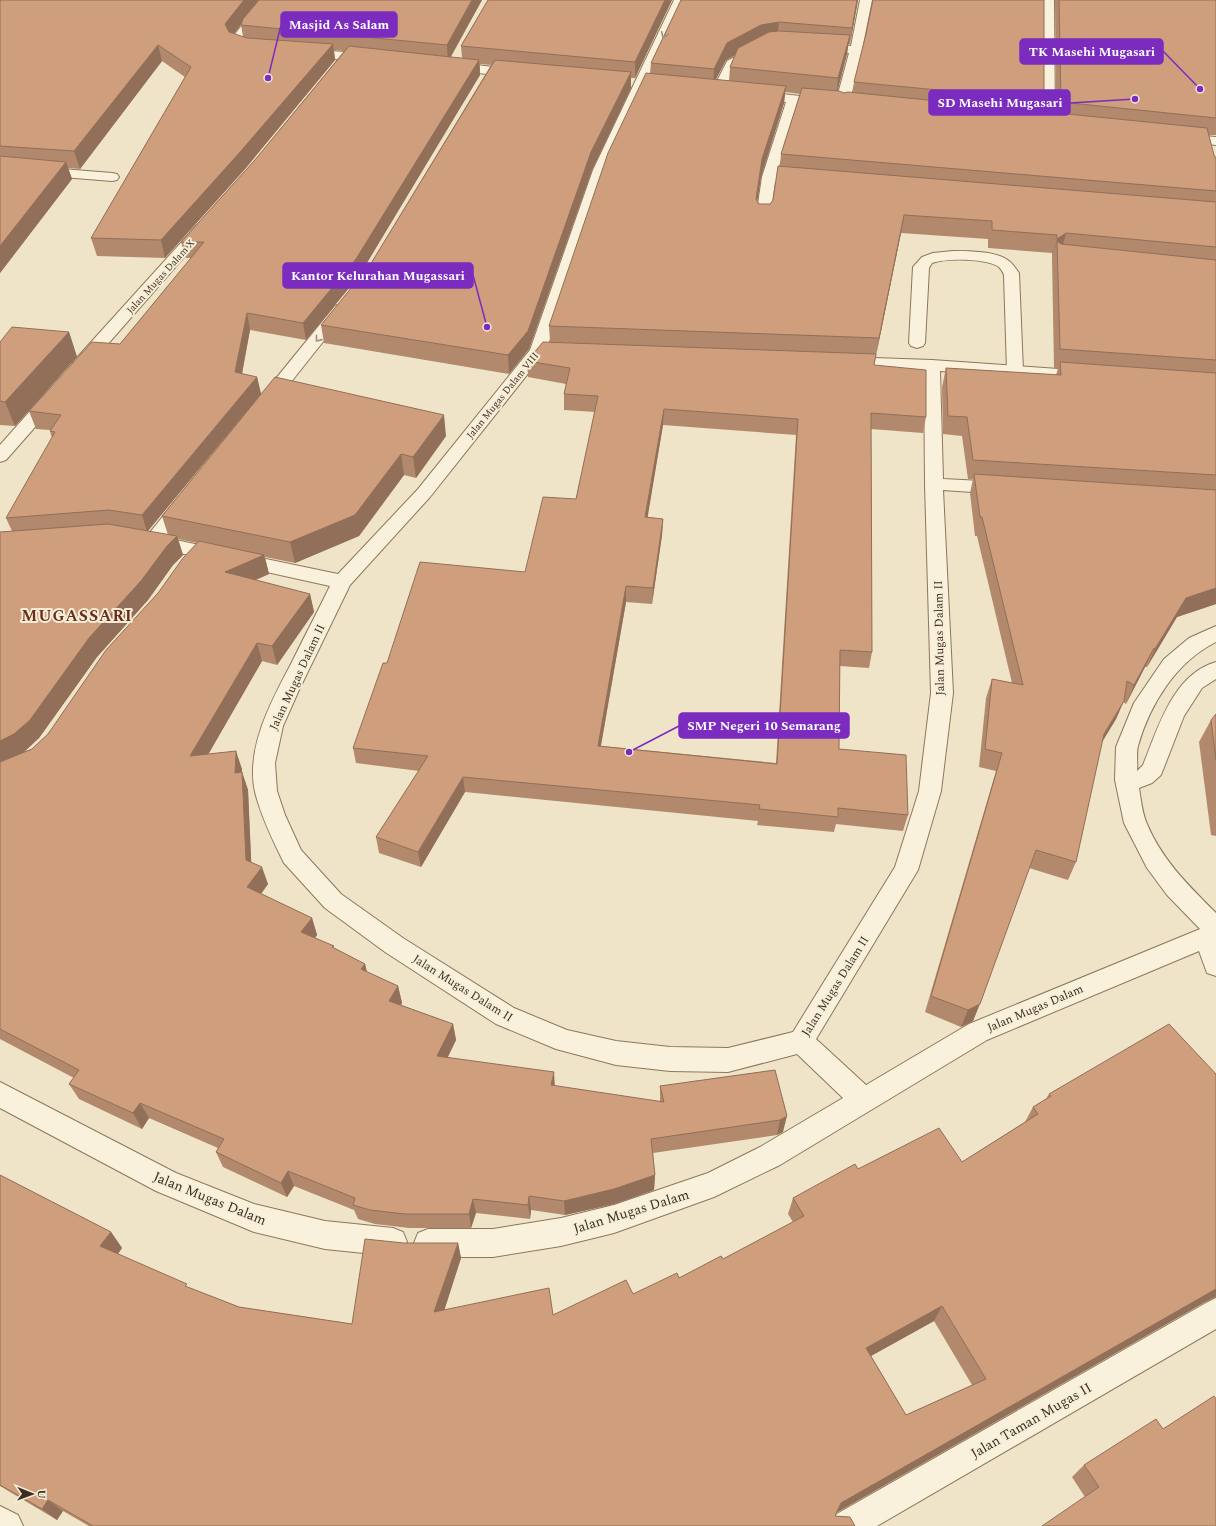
<svg xmlns="http://www.w3.org/2000/svg" width="1216" height="1526" font-family="Spectral,serif">
<style>
.lines{fill:none;stroke-linecap:round;stroke-linejoin:round}
.lane-casing{stroke:#8d765c;stroke-width:2}
.street-casing{stroke:#8d765c;stroke-width:2}
.lane{fill:#faf1dc;fill-rule:evenodd}
.street{fill:#faf1dc;fill-rule:evenodd}
.wall{fill:#b2896c;fill-rule:evenodd}
.shaded-wall{fill:#916f58}
.building{fill:#cf9f7d;stroke:#916f58;fill-rule:evenodd}
.oneway{stroke:#9c907e}
.labels{text-anchor:middle;stroke-width:4;stroke-linejoin:round;paint-order:stroke}
.far-street-label{font-size:10px;fill:#3d2e20;stroke:#f7eed8}
.street-label{font-size:12px;fill:#3d2e20;stroke:#f7eed8}
.near-street-label{font-size:14px;fill:#3d2e20;stroke:#f7eed8}
.district-label{font-size:16px;font-weight:bold;letter-spacing:1px;fill:#6b2e1e;stroke:#f7eed8}
.leader{fill:none;stroke:#7b2cbf;stroke-width:1.5}
.callout-dot{fill:#7b2cbf;stroke:#f7eed8;stroke-width:1.5}
.callout{fill:#7b2cbf;stroke:#7b2cbf;stroke-width:1.5}
.callout-label{font-size:13px;text-anchor:middle;font-weight:bold;fill:#fff}
</style>
<rect width="100%" height="100%" fill="#f0e4c8"/>
<g class="lines">
<defs>
<g id="lane">
<path d="M0,164L112,173L117,174L119,177L117,180L112,181L0,172Z"/>
<path d="M953,251C968,251 997,251 1009,261C1013,264 1016,269 1019,273L1023,371L1021,375L1015,376L1009,375L1007,371L1004,275C1003,272 1001,269 999,267C987,258 946,258 932,263L929,268L925,343L923,346L917,348L911,346L909,343L913,267L922,257L933,253Z"/>
</g>
<g id="street">
<path d="M261,0H273L242,41L261,46L263,49L261,52L257,53L234,48L230,41Z"/>
<path d="M674,0H686L607,170L546,351L430,497L350,585L299,690L283,726L275,763L277,791L285,815L301,850L341,894L403,938L514,1008L567,1030L616,1041L670,1047L728,1048L793,1032L895,867L919,791L931,693L925,484L924,370L845,367L839,366L837,362L839,358L845,357L932,360L1087,371L1093,372L1095,376L1093,380L1087,381L940,371L943,479L1001,482L1007,484L1010,488L1007,492L1001,494L943,490L953,693L941,791L918,870L816,1039L866,1085L969,1024L1200,929L1167,895L1147,868L1124,823L1115,780L1116,747L1134,703L1164,659L1189,638L1216,626V642C1176,662 1150,704 1138,746C1136,753 1138,763 1137,771L1143,765C1158,728 1173,674 1216,662V679L1202,688L1184,716L1161,775L1152,783L1139,788C1141,799 1142,813 1147,824C1162,860 1189,886 1216,913V976L1207,973L1199,951L987,1040L780,1165L714,1197L614,1233L561,1246L493,1257H428L418,1253L414,1243L418,1233L428,1229H493L561,1218L614,1205L708,1173L760,1147L843,1098L797,1054L728,1072L670,1071L616,1065L556,1049L496,1024L385,952L325,908L284,863C273,841 261,816 255,792C245,747 273,698 293,660C305,635 318,611 330,586L152,547L145,545L143,541L177,499L184,497L191,499L193,503L166,538L338,574L418,489L530,350L593,170Z"/>
<path d="M860,0H872L862,50L849,105L847,108H837L835,105L849,53L817,50L813,49L811,46L813,43L817,42L851,46Z"/>
<path d="M1042,0H1054L1055,125L1053,128H1043L1041,125Z"/>
<path d="M758,45L762,46L764,49L762,52L736,66L723,94H713L712,91L727,61Z"/>
<path d="M304,49L371,54L375,55L377,58L375,61L371,62L300,56L298,53L300,50Z"/>
<path d="M451,62L518,70L522,71L524,74L522,77L518,78L447,69L445,66L447,63Z"/>
<path d="M755,91L827,99L832,100L834,103L832,106L827,107L798,104L777,173L811,177L813,180L811,183L806,184L775,182L770,217L768,220L763,221L758,220L756,217L762,177L786,102L750,98L749,95L750,92Z"/>
<path d="M1181,134L1216,137V145L1176,141L1174,138L1176,135Z"/>
<path d="M202,224L207,225L209,228L207,231L86,369L80,370L74,369L72,365L74,361L197,225Z"/>
<path d="M341,304L347,306L349,309L272,406L266,407L260,406L257,402L260,398L335,306Z"/>
<path d="M52,392L58,393L61,397L58,401L6,460L0,462V445L46,393Z"/>
<path d="M0,1082L176,1173L254,1204L325,1221L393,1228L403,1232L407,1242L403,1252L393,1256L325,1249L254,1232L156,1191L0,1108Z"/>
<path d="M1216,1298V1329L877,1526H830L835,1515L1206,1303Z"/>
<path d="M0,1506L18,1515L23,1526H0Z"/>
</g>
</defs>
<use href="#lane" class="lane-casing"/>
<use href="#street" class="street-casing"/>
<use href="#lane" class="lane"/>
<use href="#street" class="street"/>
</g>
<g class="wall">
<path d="M0,0H482L451,57L462,58L461,46L488,0H672L635,78H631V88L592,170L529,349L509,374L324,343L321,325L370,265L491,65L480,64V75L359,276L306,340L250,330L242,374L257,377L261,394L446,436L416,478L404,475L359,536L295,563L265,557L269,574L256,580L310,594L314,612L277,665L262,661L208,754L242,769V772L248,790L251,862L268,884L261,894L312,918L317,935L315,938L365,964L367,972L398,986L402,1003L401,1005L453,1024L456,1040L448,1057L555,1086L660,1102V1086L775,1070L783,1132L777,1135L653,1153L655,1175L654,1190L614,1204L565,1215L531,1210L530,1219L476,1213L471,1228H409L375,1224L358,1219L354,1210L294,1186L287,1197L223,1167L216,1152L218,1148L149,1118L142,1129L79,1099L69,1084L74,1078L0,1039V532L12,531L6,518L52,438L50,431V430L36,429L29,411L120,344L191,258H186L181,242L254,161L344,51L334,50L335,60L245,169L165,258L97,256L91,238L185,77L162,61L80,169L68,168L72,179L0,273ZM241,24V25L243,37L234,34ZM248,410L162,516L168,535L148,531ZM178,539L197,543L48,734L32,749L23,752L39,738L97,657L148,600L173,565L183,555Z"/>
<path d="M681,0H858L850,44H848L847,54L837,91L844,93H853L854,82L1044,100L1041,112L1056,113L1055,0H1216V135H1208L1214,155L1216,158V604L1177,617L1147,667H1145L1126,704L1123,702L1116,719L1102,742L1076,862L1068,880L1029,868L973,1021L961,1027L925,1012L996,771L979,767L986,698L992,679L1012,683L977,536H975L970,493L973,479H968L962,436L943,434L942,387L946,368L1056,375L1058,368H1054L1052,259V253L988,248V239L901,233L874,365L926,417L923,433L871,429L872,652L869,668L840,666L839,749L908,815L903,831L836,824L834,832L757,825L758,821L465,792L421,867L379,853L376,837L419,771L356,763L353,748L387,663L525,572L576,499L595,412L564,410V394L566,384L528,377L527,361L550,342L549,326L650,73L651,63ZM735,55L730,67L729,81L716,79L726,60ZM785,92L800,94L781,154L780,166L773,200L770,204H759L757,200L761,177L784,103ZM663,425L796,435L776,763L601,746L626,602L652,604L662,535L663,519L647,517Z"/>
<path d="M69,332L77,357L15,426L0,425V342Z"/>
<path d="M1216,714V836L1211,835L1199,742L1211,720Z"/>
<path d="M1216,1074V1297H1215L1205,1302L836,1513L835,1516L855,1526H89L63,1511L57,1520L0,1486V1175L111,1232L122,1248L118,1254L189,1288L239,1307L352,1324L404,1243H458L461,1258L444,1310L553,1315L633,1294L679,1278L723,1259L793,1222L788,1214L793,1198L858,1169L962,1162L1025,1122L1033,1107L1046,1099L1049,1094ZM934,1321L972,1385L906,1415L871,1356Z"/>
<path d="M1163,1429L1216,1526L1085,1497L1072,1477L1084,1465Z"/>
</g>
<g class="shaded-wall">
<path d="M244,0H260L229,40L225,24Z"/>
<path d="M472,0H482L448,61L447,45Z"/>
<path d="M665,0H672L635,78V62Z"/>
<path d="M857,0H858L850,44L852,28Z"/>
<path d="M779,22L777,38L760,42L726,60L713,85L714,69L727,43L761,25Z"/>
<path d="M850,35L847,54L836,97L838,78Z"/>
<path d="M333,44L335,60L245,169L165,258L161,240Z"/>
<path d="M158,45L162,61L80,169L74,151Z"/>
<path d="M479,60L480,75L359,276L306,340L303,323Z"/>
<path d="M631,72V88L592,170L529,349L509,374L508,355L591,152Z"/>
<path d="M786,86L784,103L761,177L755,217L756,199L762,159Z"/>
<path d="M66,162L72,179L0,273V246Z"/>
<path d="M904,215L901,233L876,356L879,338Z"/>
<path d="M1066,233L1061,252L1057,241L1052,257L1057,239Z"/>
<path d="M247,313L250,330L239,389L235,372Z"/>
<path d="M69,332L77,357L15,426L5,402Z"/>
<path d="M257,377L261,394L147,532L142,515Z"/>
<path d="M664,409L663,425L645,533V517Z"/>
<path d="M444,415L446,436L416,478L413,457Z"/>
<path d="M401,454L404,475L359,536L295,563L290,542Z"/>
<path d="M663,519L662,535L652,604L653,588Z"/>
<path d="M177,536L183,555L173,565L148,600L97,657L39,738L23,753L0,763V741L89,638L167,546Z"/>
<path d="M264,555L269,574L230,590L225,572Z"/>
<path d="M626,586V602L598,761V746Z"/>
<path d="M1216,588V604L1177,617L1147,667L1155,649L1186,598Z"/>
<path d="M310,594L314,612L277,665L272,646Z"/>
<path d="M257,643L262,661L197,774L190,756Z"/>
<path d="M1154,648L1145,667L1126,704L1134,685Z"/>
<path d="M1124,701L1116,719L1096,752L1104,734Z"/>
<path d="M236,751L242,769L241,791L235,773Z"/>
<path d="M242,772L248,790L252,878L246,860Z"/>
<path d="M463,777L465,792L421,867L418,852Z"/>
<path d="M262,867L268,884L253,905L247,887Z"/>
<path d="M312,918L317,935L307,949L301,932Z"/>
<path d="M365,964L369,981L361,969Z"/>
<path d="M398,986L402,1003L393,1017L389,1001Z"/>
<path d="M980,1004L973,1021L961,1027L968,1010Z"/>
<path d="M453,1024L456,1040L440,1072L437,1056Z"/>
<path d="M554,1072L555,1088L551,1085Z"/>
<path d="M140,1103L149,1118L142,1129L133,1113Z"/>
<path d="M787,1116L783,1132L777,1135L780,1120Z"/>
<path d="M288,1171L294,1186L287,1197L281,1183Z"/>
<path d="M655,1175L654,1190L614,1204L565,1215L564,1201Z"/>
<path d="M529,1196L531,1210L530,1219L528,1205Z"/>
<path d="M473,1199L476,1213L471,1228L469,1214Z"/>
<path d="M111,1232L122,1248L112,1262L100,1246Z"/>
<path d="M458,1243L461,1258L439,1327L434,1312Z"/>
<path d="M1216,1289V1296L1215,1297L1205,1302L834,1514L841,1503Z"/>
<path d="M942,1306L934,1321L860,1362L866,1348Z"/>
<path d="M48,1500L63,1511L57,1520L42,1509Z"/>
</g>
<g class="building">
<path d="M0,0H244L225,24L229,32L247,38L333,44L241,151L161,240L91,238L191,67L158,45L74,151L0,146Z"/>
<path d="M259,0H472L447,45L241,25L243,19Z"/>
<path d="M488,0H665L635,62L461,46Z"/>
<path d="M681,0H857L852,28L779,22L761,25L727,43L714,69L651,63Z"/>
<path d="M873,0H1044V100L854,82L866,34Z"/>
<path d="M1059,0H1216V118L1061,102Z"/>
<path d="M779,31L850,35L838,78L730,67L738,48L769,32Z"/>
<path d="M349,46L479,60L356,259L303,323L247,313L235,372L257,377L142,515L109,510L6,518L55,432L50,431L61,415L29,411L92,342L120,344L204,242H181L254,161Z"/>
<path d="M495,60L631,72L591,152L528,331L508,355L321,325L370,265Z"/>
<path d="M646,73L786,86L762,159L756,199L759,204H770L773,200L778,166L1216,202V247L1066,233L1057,239V235L992,230V221L904,215L879,338L549,326L608,153Z"/>
<path d="M802,88L839,91L844,93L848,92L1207,128L1214,155L1216,158V191L781,154Z"/>
<path d="M0,156L66,162L0,246Z"/>
<path d="M1057,241L1061,244L1216,260V360L1060,349Z"/>
<path d="M12,327L69,332L5,402L0,401V342Z"/>
<path d="M543,342L876,354L874,365L926,370V417L871,413L872,652L840,650L839,749L906,755L908,815L838,808V817L759,809L760,805L463,777L418,852L376,837L428,756L353,748L383,663H387L420,562L525,572L543,497L576,499L598,396L564,394L570,368L527,361ZM664,409L798,419L777,764L598,746L626,586L653,588L663,519L645,517Z"/>
<path d="M1060,362L1216,373V475L973,460L967,417L948,416L946,368L1061,375Z"/>
<path d="M275,377L444,415L413,457L401,454L355,515L290,542L162,516Z"/>
<path d="M974,474L1216,490V588L1186,598L1155,649L1154,648L1134,685L1127,681L1124,701L1104,734L1076,862L1036,850L980,1004L968,1010L931,996L1002,753L985,749L992,679L1023,685L982,517H980Z"/>
<path d="M108,524L177,536L167,546L141,581L89,638L30,720L14,734L0,741V532Z"/>
<path d="M199,541L264,555L225,572L310,594L272,646L257,643L190,756L236,751L235,773L242,772L246,860L262,867L247,887L312,918L301,932L334,946L332,947L365,964L361,969L398,986L389,1001L453,1024L437,1056L554,1072L551,1085L664,1102L660,1086L775,1070L787,1116L780,1120L651,1139L655,1175L614,1189L564,1201L529,1196L528,1205L473,1199L469,1214H405L370,1210L353,1205L355,1198L288,1171L281,1183L216,1152L224,1139L140,1103L133,1113L69,1084L79,1070L0,1029V762L32,749L48,734L106,650L158,593L183,558Z"/>
<path d="M1216,714V760L1211,720Z"/>
<path d="M1169,1024L1216,1074V1289L841,1503L835,1516L850,1517L855,1526H93L48,1500L42,1509L0,1485V1175L111,1232L100,1246L187,1284L185,1286L239,1307L352,1324L365,1239L404,1243H458L434,1312L549,1288L553,1315L626,1280L633,1294L677,1273L679,1278L721,1256L723,1259L804,1216L793,1198L855,1164L858,1169L939,1128L962,1162L1038,1114L1033,1107L1051,1096L1049,1094ZM942,1306L986,1379L906,1415L866,1348Z"/>
<path d="M1214,1396L1216,1399V1526H1042L1099,1487L1084,1465L1156,1419L1163,1429Z"/>
</g>
<defs><path id="oneway-chevron" d="M-2-3.5L2.5 0L-2 3.5" fill="none" stroke-width="1.6" stroke-linecap="round" stroke-linejoin="round"/></defs>
<g class="oneway">
<use href="#oneway-chevron" transform="translate(664 35) rotate(115)"/>
<use href="#oneway-chevron" transform="translate(318 339) rotate(129)"/>
</g>
<g class="labels">
<g class="far-street-label">
<text transform="translate(160 276) rotate(-48)" y="4">Jalan Mugas Dalam X</text>
<text transform="translate(502 395) rotate(-51)" y="4">Jalan Mugas Dalam VIII</text>
</g>
<g class="street-label">
<text transform="translate(939 638) rotate(-91)" y="4">Jalan Mugas Dalam II</text>
<text transform="translate(297 677) rotate(-65)" y="4">Jalan Mugas Dalam II</text>
<text transform="translate(835 986) rotate(-58)" y="4">Jalan Mugas Dalam II</text>
<text transform="translate(463 988) rotate(32)" y="4">Jalan Mugas Dalam II</text>
<text transform="translate(1035 1008) rotate(-23)" y="4">Jalan Mugas Dalam</text>
</g>
<g class="near-street-label">
<text transform="translate(210 1198) rotate(22)" y="5">Jalan Mugas Dalam</text>
<text transform="translate(631 1211) rotate(-17)" y="5">Jalan Mugas Dalam</text>
<text transform="translate(1031 1420) rotate(-30)" y="5">Jalan Taman Mugas II</text>
</g>
<g class="district-label">
<text x="77" y="621">MUGASSARI</text>
</g>
</g>
<path class="leader" d="M268 78L281 25M1200 89L1163 51M1135 99L1070 103M487 327L473 275M629 752L679 726"/>
<g class="callout-dot">
<circle cx="268" cy="78" r="4"/>
<circle cx="1200" cy="89" r="4"/>
<circle cx="1135" cy="99" r="4"/>
<circle cx="487" cy="327" r="4"/>
<circle cx="629" cy="752" r="4"/>
</g>
<g class="callout">
<rect x="281" y="12" width="116" height="25" rx="4"/>
<rect x="1020" y="39" width="143" height="25" rx="4"/>
<rect x="929" y="90" width="141" height="25" rx="4"/>
<rect x="283" y="263" width="190" height="25" rx="4"/>
<rect x="679" y="713" width="170" height="25" rx="4"/>
</g>
<g class="callout-label">
<text x="339" y="29">Masjid As Salam</text>
<text x="1092" y="56">TK Masehi Mugasari</text>
<text x="1000" y="107">SD Masehi Mugasari</text>
<text x="378" y="280">Kantor Kelurahan Mugassari</text>
<text x="764" y="730">SMP Negeri 10 Semarang</text>
</g>
<g transform="translate(32 1494) rotate(91)" stroke="#f7eed8" stroke-width="3" paint-order="stroke">
<path d="M0-3L7 15L0 10L-7 15Z" fill="#3d2e20"/>
<text y="-6" font-size="11" font-weight="bold" text-anchor="middle" fill="#3d2e20">U</text>
</g>
</svg>
